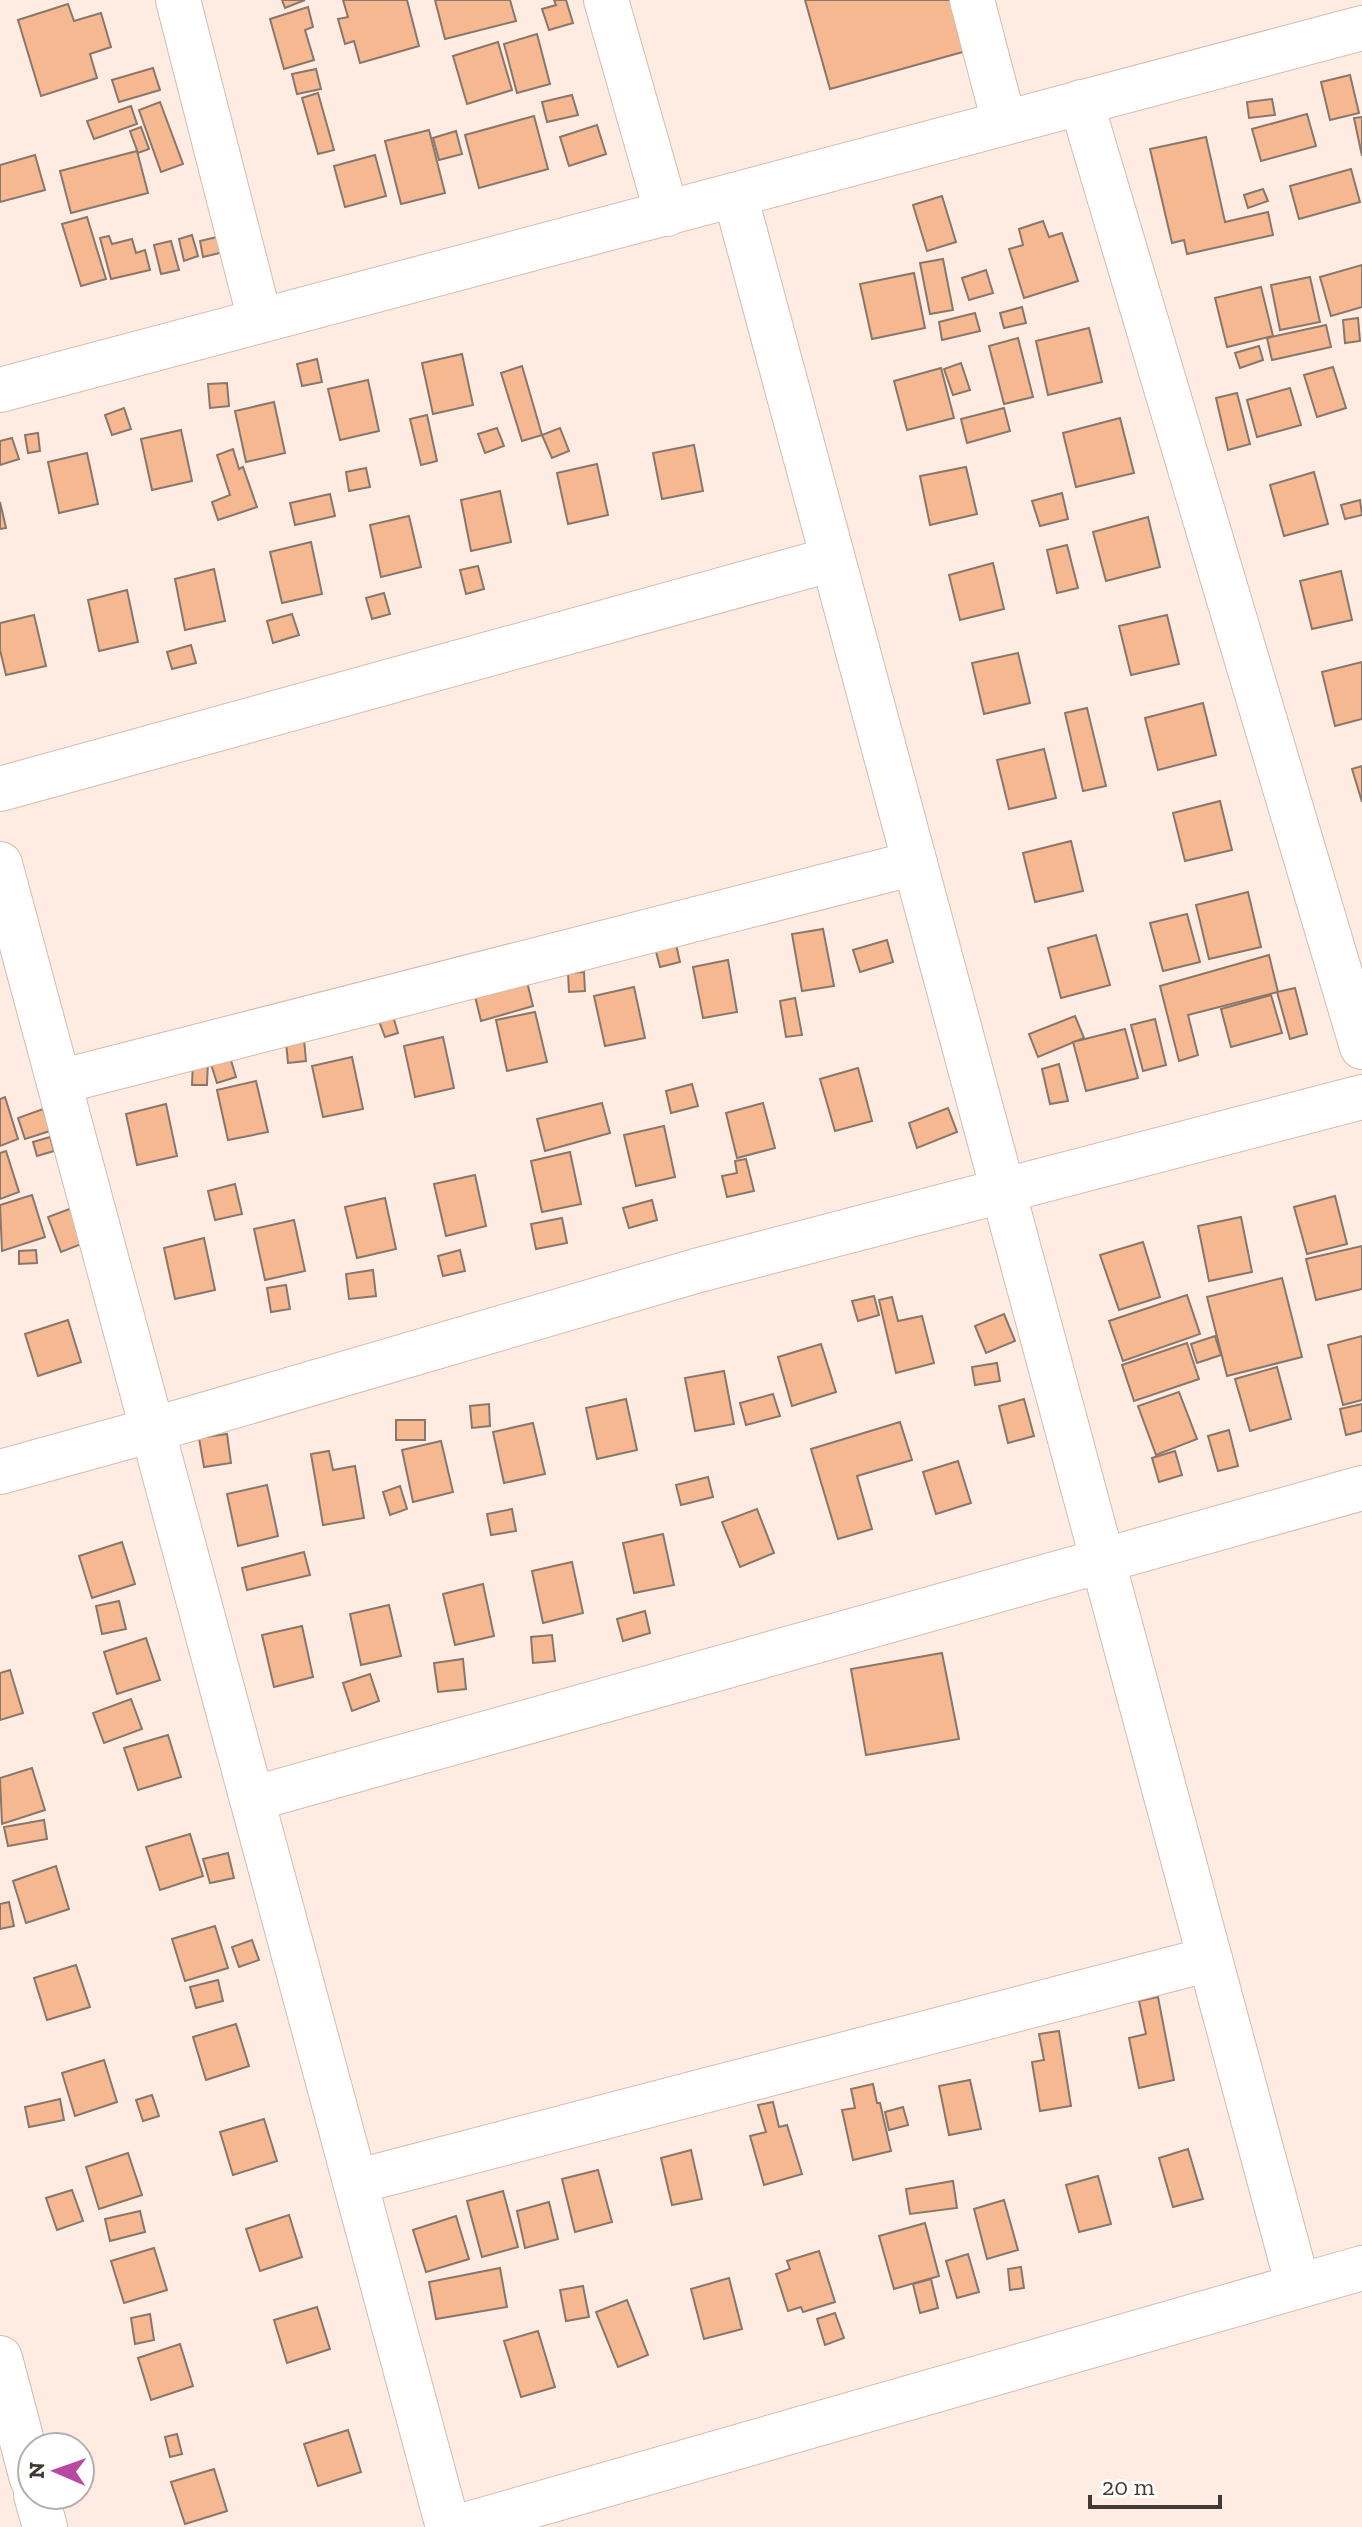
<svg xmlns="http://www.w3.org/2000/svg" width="1362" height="2527" font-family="'Zilla Slab',serif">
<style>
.building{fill:#f6b890;stroke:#8a776b;stroke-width:2}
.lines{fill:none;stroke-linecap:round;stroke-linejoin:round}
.minor-casing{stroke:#d2bdb0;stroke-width:46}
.minor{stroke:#fff;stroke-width:44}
</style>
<rect width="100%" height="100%" fill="#feece2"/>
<g class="building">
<path d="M282,0H305L285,8Z"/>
<path d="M343,0H407L419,46L360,63L354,41L345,44L338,19L348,17Z"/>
<path d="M435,0H510L516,21L445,39Z"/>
<path d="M554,0H566L573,23L549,30L542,9L556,5Z"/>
<path d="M805,0H963L977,48L830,89Z"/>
<path d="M68,4L74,21L101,13L111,47L90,54L97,78L41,96L18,20Z"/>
<path d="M308,7L313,27L305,30L314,60L284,69L270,19Z"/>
<path d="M537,34L550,84L517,93L504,44Z"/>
<path d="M498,42L512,90L467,104L453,56Z"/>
<path d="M153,68L160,90L119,102L112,80Z"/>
<path d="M316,69L321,89L297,94L292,74Z"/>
<path d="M1350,75L1359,113L1330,120L1321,82Z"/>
<path d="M318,93L334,150L318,154L302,98Z"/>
<path d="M572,95L578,115L547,122L542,102Z"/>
<path d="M1272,99L1275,115L1249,118L1247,102Z"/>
<path d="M160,102L183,164L161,172L139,110Z"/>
<path d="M131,106L137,124L94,139L87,121Z"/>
<path d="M1307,114L1316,146L1261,161L1252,129Z"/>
<path d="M534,116L548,169L479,188L465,135Z"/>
<path d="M1362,117V156L1354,118Z"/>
<path d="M597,125L606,154L569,166L560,137Z"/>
<path d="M141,127L149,149L138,153L130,131Z"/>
<path d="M429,130L445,193L401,204L385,141Z"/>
<path d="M456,131L462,154L439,160L433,138Z"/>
<path d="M1206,137L1225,222L1268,212L1273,235L1187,254L1184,240L1172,243L1150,149Z"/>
<path d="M137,151L148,193L71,213L60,171Z"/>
<path d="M35,155L45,190L0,202V165Z"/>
<path d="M375,155L386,196L345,207L334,166Z"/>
<path d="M1351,169L1360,202L1299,219L1290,186Z"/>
<path d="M1263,189L1268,201L1248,208L1244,195Z"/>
<path d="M942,196L956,242L927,251L913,205Z"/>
<path d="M87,217L106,279L81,286L62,224Z"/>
<path d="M1043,221L1049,237L1062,233L1078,281L1024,298L1009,249L1023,245L1019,229Z"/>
<path d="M192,235L198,256L184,261L179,239Z"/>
<path d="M109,236L112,244L132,239L136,253L145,250L150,270L111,279L100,238Z"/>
<path d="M221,236L224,252L203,257L200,241Z"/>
<path d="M171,241L179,270L161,274L154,245Z"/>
<path d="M943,259L953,310L930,314L920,263Z"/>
<path d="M1362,265V307L1331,316L1320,277Z"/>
<path d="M986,270L993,293L969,300L962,278Z"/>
<path d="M914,273L925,328L872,339L860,284Z"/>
<path d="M1310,277L1320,322L1280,330L1271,285Z"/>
<path d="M1261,287L1273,336L1227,347L1215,298Z"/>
<path d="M1022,307L1026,323L1004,328L1000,313Z"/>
<path d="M975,313L980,331L942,340L939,322Z"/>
<path d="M1358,318L1360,341L1345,343L1343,320Z"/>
<path d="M1326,325L1331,347L1272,360L1267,338Z"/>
<path d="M1089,328L1102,382L1048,395L1036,341Z"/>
<path d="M1018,338L1033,397L1004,404L989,346Z"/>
<path d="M1259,346L1263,360L1240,368L1235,353Z"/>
<path d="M462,354L473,405L433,414L422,363Z"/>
<path d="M317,359L322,382L302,386L297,364Z"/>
<path d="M961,363L970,390L953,395L944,369Z"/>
<path d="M522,366L542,435L522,441L501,373Z"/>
<path d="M1333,367L1346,408L1317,417L1304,375Z"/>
<path d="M941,368L954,418L907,430L894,381Z"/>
<path d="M368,380L379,431L340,440L328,389Z"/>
<path d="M227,383L229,406L210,408L208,384Z"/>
<path d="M1290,388L1301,425L1257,437L1247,400Z"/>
<path d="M1237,393L1250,444L1228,450L1216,398Z"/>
<path d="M274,402L285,453L246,462L235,411Z"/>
<path d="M124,408L131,429L112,435L105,415Z"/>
<path d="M1004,408L1010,431L967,443L961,419Z"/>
<path d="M427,415L437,461L421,465L410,419Z"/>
<path d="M1120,418L1134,473L1076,487L1063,433Z"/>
<path d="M497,428L504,446L485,453L478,434Z"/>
<path d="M560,428L569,451L552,458L542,435Z"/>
<path d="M181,430L192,481L152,490L141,439Z"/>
<path d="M38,433L40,451L28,453L25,435Z"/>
<path d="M12,438L19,459L0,465V441Z"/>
<path d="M694,445L703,491L662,499L653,453Z"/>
<path d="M233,449L239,469L243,467L257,507L218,520L212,502L230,495L217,455Z"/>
<path d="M87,453L98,504L59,513L48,462Z"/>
<path d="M597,464L608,515L568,524L557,473Z"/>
<path d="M966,467L977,514L930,525L920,476Z"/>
<path d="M366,468L370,487L349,491L346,472Z"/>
<path d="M1314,472L1328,524L1284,536L1270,485Z"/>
<path d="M500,491L511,542L471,551L461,500Z"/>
<path d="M1062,493L1068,519L1040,526L1032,501Z"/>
<path d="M330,494L335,516L295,525L290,503Z"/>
<path d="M1360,500L1362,515L1345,519L1341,505Z"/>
<path d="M0,502L6,528L0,529Z"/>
<path d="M409,516L421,567L381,577L370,525Z"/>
<path d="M1148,517L1160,567L1106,581L1093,532Z"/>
<path d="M311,542L322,594L282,603L270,552Z"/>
<path d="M1067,545L1078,588L1057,593L1047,550Z"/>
<path d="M993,563L1004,609L960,620L949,575Z"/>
<path d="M478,566L484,589L466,594L460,570Z"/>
<path d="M214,569L225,621L185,630L175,579Z"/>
<path d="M1341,571L1352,620L1312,629L1300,581Z"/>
<path d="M127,590L138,642L99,651L88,600Z"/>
<path d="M384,593L390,614L372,619L366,598Z"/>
<path d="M292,614L299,635L273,643L267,621Z"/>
<path d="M34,615L46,666L6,675L0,650V623Z"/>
<path d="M1167,615L1179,664L1131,675L1119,626Z"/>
<path d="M191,645L196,663L172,669L167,652Z"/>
<path d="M1018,653L1030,703L984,714L972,663Z"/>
<path d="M1362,662V719L1335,726L1322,672Z"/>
<path d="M1203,703L1216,755L1158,770L1145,718Z"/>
<path d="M1087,708L1106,786L1083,791L1065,713Z"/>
<path d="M1044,749L1056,798L1009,809L997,760Z"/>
<path d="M1362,766V802L1352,769Z"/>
<path d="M1220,801L1232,850L1185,861L1173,813Z"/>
<path d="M1071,841L1083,891L1035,902L1023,853Z"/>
<path d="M1248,892L1261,947L1209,959L1196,905Z"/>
<path d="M1187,914L1200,962L1163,971L1150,923Z"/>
<path d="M823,929L834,986L802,991L792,934Z"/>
<path d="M1096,935L1110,985L1061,998L1048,948Z"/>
<path d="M675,940L680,962L660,967L654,944Z"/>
<path d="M887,940L893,962L860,972L853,950Z"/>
<path d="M1269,955L1278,992L1188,1015L1198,1055L1179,1061L1160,986Z"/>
<path d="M728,960L737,1012L703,1018L693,967Z"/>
<path d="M584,972L585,991L569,992L568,973Z"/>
<path d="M526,978L533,1006L481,1021L474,992Z"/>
<path d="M634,987L645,1038L605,1046L594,996Z"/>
<path d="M1295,988L1307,1034L1290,1039L1277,992Z"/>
<path d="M1271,995L1282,1033L1231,1047L1221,1009Z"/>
<path d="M795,998L802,1035L786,1037L780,1001Z"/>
<path d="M535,1012L547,1062L507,1071L496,1020Z"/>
<path d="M393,1016L398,1033L385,1037L379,1021Z"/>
<path d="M1075,1016L1084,1038L1038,1057L1029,1034Z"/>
<path d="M1155,1019L1166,1065L1143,1071L1131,1025Z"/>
<path d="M1125,1029L1138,1078L1086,1091L1073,1042Z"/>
<path d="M443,1037L454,1088L415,1097L404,1046Z"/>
<path d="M304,1039L306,1061L288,1063L286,1042Z"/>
<path d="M230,1057L236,1077L217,1083L211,1064Z"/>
<path d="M352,1057L363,1109L323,1117L312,1066Z"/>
<path d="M193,1061H208L207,1085H192Z"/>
<path d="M1059,1064L1068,1101L1050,1104L1042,1069Z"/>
<path d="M858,1068L872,1121L835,1131L820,1079Z"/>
<path d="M256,1081L268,1132L228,1140L217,1090Z"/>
<path d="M692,1084L698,1106L671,1113L666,1091Z"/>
<path d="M5,1097L18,1139L0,1146V1099Z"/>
<path d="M602,1103L610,1133L545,1151L537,1119Z"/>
<path d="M763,1103L775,1148L737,1158L726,1113Z"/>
<path d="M166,1104L177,1156L137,1165L126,1114Z"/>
<path d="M948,1108L957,1132L917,1148L909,1123Z"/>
<path d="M43,1109L50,1131L25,1139L18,1118Z"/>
<path d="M664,1126L675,1177L636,1186L624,1135Z"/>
<path d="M50,1137L54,1151L37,1156L33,1142Z"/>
<path d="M6,1151L19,1192L0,1199V1153Z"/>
<path d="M570,1152L581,1204L542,1212L531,1161Z"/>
<path d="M746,1159L754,1191L727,1197L722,1176L737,1173L735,1161Z"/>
<path d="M475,1175L486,1226L446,1236L434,1184Z"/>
<path d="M235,1184L242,1214L215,1220L208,1191Z"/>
<path d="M32,1195L45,1237L2,1251L0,1205Z"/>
<path d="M1335,1196L1347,1244L1307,1254L1294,1207Z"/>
<path d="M385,1198L396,1249L357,1258L345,1207Z"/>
<path d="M652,1200L657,1220L629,1228L623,1208Z"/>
<path d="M72,1208L84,1243L61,1252L48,1217Z"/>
<path d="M1241,1217L1252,1272L1209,1281L1198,1226Z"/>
<path d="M562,1218L567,1243L536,1249L531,1224Z"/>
<path d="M294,1220L305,1271L265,1280L254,1229Z"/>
<path d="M204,1238L215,1290L175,1299L164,1248Z"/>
<path d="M1143,1242L1160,1297L1119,1310L1100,1255Z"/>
<path d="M1362,1246V1289L1316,1300L1306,1259Z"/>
<path d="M36,1250L37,1263L19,1264V1251Z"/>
<path d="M460,1250L465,1271L443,1276L438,1256Z"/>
<path d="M373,1270L376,1296L349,1299L346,1274Z"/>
<path d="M1282,1278L1302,1357L1227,1376L1207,1297Z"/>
<path d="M286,1285L290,1309L271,1312L267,1288Z"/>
<path d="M1187,1295L1200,1334L1123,1361L1109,1321Z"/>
<path d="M874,1296L879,1315L858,1321L852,1301Z"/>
<path d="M892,1297L898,1321L922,1316L934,1363L896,1373L879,1300Z"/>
<path d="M1004,1314L1015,1341L986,1353L975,1326Z"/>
<path d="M68,1320L81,1362L38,1376L25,1334Z"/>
<path d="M1215,1336L1221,1355L1197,1363L1191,1344Z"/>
<path d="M1362,1336V1400L1343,1405L1328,1345Z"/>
<path d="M1187,1343L1199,1379L1134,1401L1122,1365Z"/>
<path d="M821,1344L836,1392L792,1406L778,1357Z"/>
<path d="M997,1363L1000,1381L975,1385L972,1367Z"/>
<path d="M1277,1367L1291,1419L1250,1431L1235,1379Z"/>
<path d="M724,1371L734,1424L695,1431L685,1378Z"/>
<path d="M1179,1392L1197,1439L1156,1455L1138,1406Z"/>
<path d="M773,1394L780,1416L746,1425L740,1403Z"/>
<path d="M626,1399L637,1450L597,1459L586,1408Z"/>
<path d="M1024,1399L1034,1436L1008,1443L999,1406Z"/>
<path d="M489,1404L490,1426L472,1428L470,1406Z"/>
<path d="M1362,1404V1431L1346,1435L1340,1409Z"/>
<rect x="396" y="1420" width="29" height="20"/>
<path d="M900,1422L912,1460L857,1476L872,1529L838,1539L811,1449Z"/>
<path d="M533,1423L545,1474L504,1483L493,1432Z"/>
<path d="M1229,1430L1238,1466L1218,1471L1208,1436Z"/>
<path d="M227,1434L231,1463L204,1467L199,1438Z"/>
<path d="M441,1441L453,1492L413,1502L402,1450Z"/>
<path d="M329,1451L333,1470L355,1466L364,1518L323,1525L311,1454Z"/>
<path d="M1175,1451L1182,1475L1159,1482L1152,1458Z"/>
<path d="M958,1461L971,1503L936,1514L923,1472Z"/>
<path d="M708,1477L713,1497L681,1505L676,1485Z"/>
<path d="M267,1485L278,1536L238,1546L227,1494Z"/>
<path d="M400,1486L407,1509L390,1515L383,1492Z"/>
<path d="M512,1509L516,1531L491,1535L487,1514Z"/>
<path d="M757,1509L774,1553L740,1567L722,1522Z"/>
<path d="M663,1534L674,1585L634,1593L623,1543Z"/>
<path d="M122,1542L135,1584L92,1598L79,1556Z"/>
<path d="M304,1552L310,1575L247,1590L242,1568Z"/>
<path d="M572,1562L583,1613L543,1623L532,1571Z"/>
<path d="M483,1584L494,1636L455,1645L443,1594Z"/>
<path d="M119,1601L126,1629L102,1634L96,1606Z"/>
<path d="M389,1605L401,1656L361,1665L350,1614Z"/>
<path d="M645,1611L650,1633L623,1641L617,1619Z"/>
<path d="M302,1626L313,1677L274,1687L262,1635Z"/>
<path d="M552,1635L555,1661L533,1663L531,1637Z"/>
<path d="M146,1638L160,1680L117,1694L104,1652Z"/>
<path d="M942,1653L959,1739L866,1755L851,1669Z"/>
<path d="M463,1659L466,1689L438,1692L434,1663Z"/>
<path d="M10,1670L23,1713L0,1720V1673Z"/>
<path d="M370,1674L379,1701L352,1711L343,1683Z"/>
<path d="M131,1699L142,1729L104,1743L93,1713Z"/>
<path d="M168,1735L181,1777L138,1790L124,1748Z"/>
<path d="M32,1768L45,1810L2,1824L0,1778Z"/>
<path d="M44,1820L47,1839L8,1846L4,1827Z"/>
<path d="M190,1834L203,1876L160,1890L146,1847Z"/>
<path d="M228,1853L234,1878L210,1883L203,1859Z"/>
<path d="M56,1866L69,1909L26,1923L13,1881Z"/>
<path d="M9,1902L14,1926L0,1929V1904Z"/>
<path d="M215,1926L228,1968L185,1981L172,1939Z"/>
<path d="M252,1940L259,1960L239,1967L232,1947Z"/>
<path d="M76,1965L90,2007L47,2020L34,1978Z"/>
<path d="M218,1980L223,2001L196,2008L190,1987Z"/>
<path d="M1158,1997L1174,2080L1139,2088L1129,2038L1146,2034L1139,2001Z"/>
<path d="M236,2024L249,2066L206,2080L193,2037Z"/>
<path d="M1059,2031L1071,2106L1040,2111L1032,2062L1044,2060L1039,2034Z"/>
<path d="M104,2060L117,2102L75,2116L62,2073Z"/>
<path d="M970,2080L981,2129L949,2135L939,2086Z"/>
<path d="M873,2084L877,2103H880L891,2151L853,2160L842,2110L855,2108L851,2089Z"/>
<path d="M152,2095L159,2116L143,2121L136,2100Z"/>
<path d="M60,2099L64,2120L29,2127L25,2107Z"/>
<path d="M773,2102L779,2127L787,2125L802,2174L764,2185L750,2136L766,2132L758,2105Z"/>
<path d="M903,2107L908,2125L889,2130L885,2112Z"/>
<path d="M264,2119L277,2161L233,2175L220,2132Z"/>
<path d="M1188,2149L1203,2199L1173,2207L1159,2158Z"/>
<path d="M691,2150L702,2199L672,2205L661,2158Z"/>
<path d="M128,2153L142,2195L99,2209L86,2167Z"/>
<path d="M598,2170L612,2222L575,2232L562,2179Z"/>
<path d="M1098,2176L1111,2224L1079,2232L1066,2185Z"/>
<path d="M953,2181L957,2208L910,2214L906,2189Z"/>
<path d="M72,2190L83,2221L57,2230L46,2198Z"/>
<path d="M503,2191L518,2247L482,2257L467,2201Z"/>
<path d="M1004,2200L1018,2250L987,2259L974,2209Z"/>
<path d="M549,2202L558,2239L525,2248L517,2211Z"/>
<path d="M140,2211L145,2232L110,2241L105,2219Z"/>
<path d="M289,2215L302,2257L260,2271L246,2229Z"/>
<path d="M456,2216L469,2259L426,2272L413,2230Z"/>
<path d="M925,2223L939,2276L894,2289L879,2236Z"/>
<path d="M154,2248L167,2290L124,2303L111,2261Z"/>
<path d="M819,2251L835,2302L803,2312L801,2307L788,2311L776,2274L790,2269L787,2261Z"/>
<path d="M968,2254L979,2292L957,2298L946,2261Z"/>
<path d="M1021,2267L1024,2288L1010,2290L1008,2269Z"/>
<path d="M500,2268L507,2307L436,2319L429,2282Z"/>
<path d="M729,2278L742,2329L704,2339L691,2289Z"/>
<path d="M931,2279L938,2308L920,2313L913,2284Z"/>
<path d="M583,2286L589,2317L566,2321L560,2290Z"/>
<path d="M627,2300L648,2355L618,2367L596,2312Z"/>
<path d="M317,2307L330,2349L287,2363L274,2320Z"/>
<path d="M835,2313L844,2338L825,2345L817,2319Z"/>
<path d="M150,2314L154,2340L135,2344L131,2318Z"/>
<path d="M538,2331L555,2387L521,2397L504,2341Z"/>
<path d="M180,2344L193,2386L151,2400L138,2358Z"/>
<path d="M348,2430L361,2472L318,2486L304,2444Z"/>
<path d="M177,2434L182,2454L170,2457L165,2437Z"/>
<path d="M214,2469L227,2511L185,2524L171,2482Z"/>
</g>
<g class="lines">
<defs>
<g id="minor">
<path d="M178,0L260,320"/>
<path d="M606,0L667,214"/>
<path d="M972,0L1004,122"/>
<path d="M1081,102L1362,1047"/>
<path d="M735,195L1298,2286"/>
<path d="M0,390L1362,28"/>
<path d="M0,789L833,559"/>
<path d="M0,864L448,2527"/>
<path d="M59,1082L915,863"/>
<path d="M0,1472L152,1430L699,1270L1362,1097"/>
<path d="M252,1799L1362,1488"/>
<path d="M355,2182L1210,1959"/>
<path d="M0,2358L32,2479"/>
<path d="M36,2495L45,2527"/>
<path d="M458,2527L1362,2268"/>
</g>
</defs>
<use href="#minor" class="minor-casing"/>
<use href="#minor" class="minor"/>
</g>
<g transform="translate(56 2471) rotate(272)"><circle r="38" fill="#ffffff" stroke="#b3b0ae" stroke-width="2"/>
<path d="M0-6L14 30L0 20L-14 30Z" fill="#ba47a1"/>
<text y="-12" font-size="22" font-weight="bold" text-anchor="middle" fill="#423934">N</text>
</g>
<path d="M1090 2495v12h130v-12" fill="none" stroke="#423934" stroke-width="4"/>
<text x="1102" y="2495" font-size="24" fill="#423934" stroke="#ffffff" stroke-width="6" paint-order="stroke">20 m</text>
</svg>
